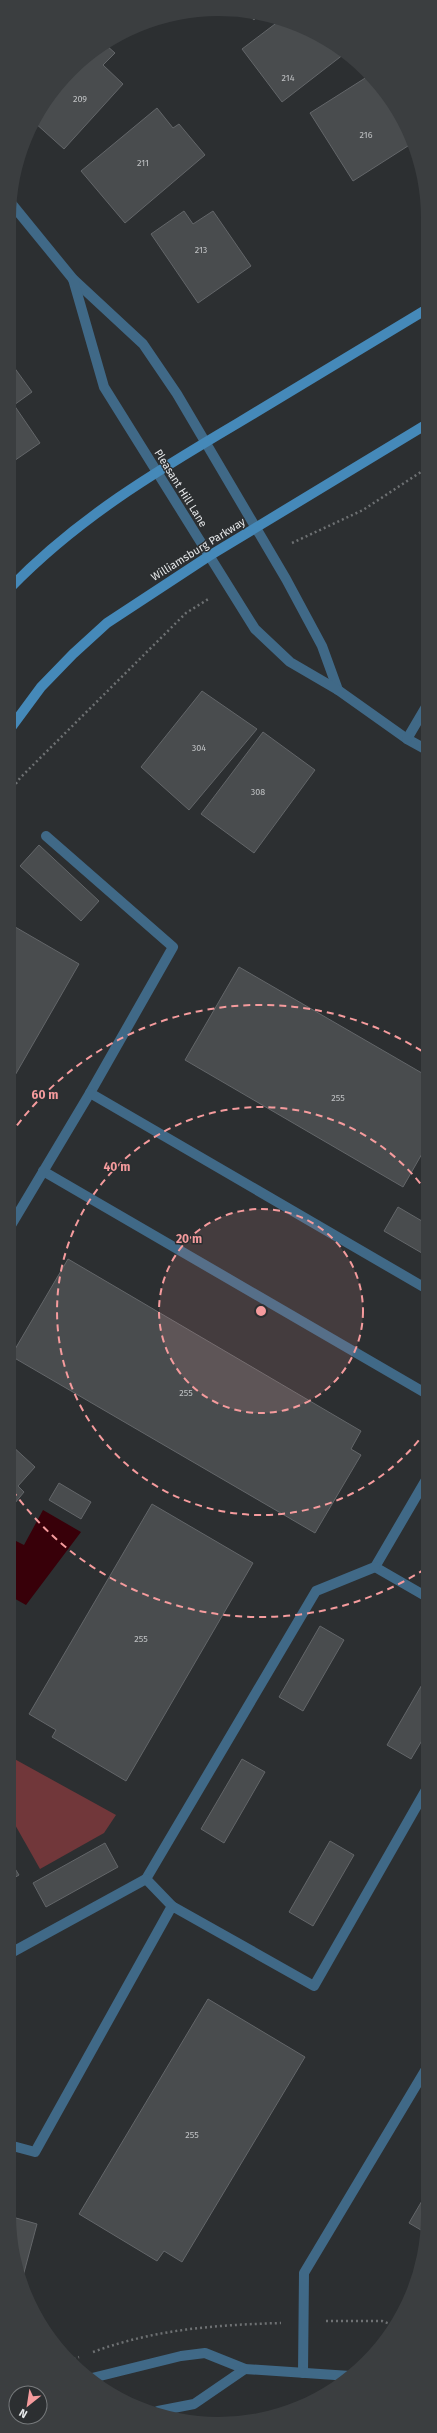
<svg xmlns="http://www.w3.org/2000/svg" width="437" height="2433" font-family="'Fira Sans',sans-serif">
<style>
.green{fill:#71373a}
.water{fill:#380009}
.building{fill:#494c4e;stroke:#636669}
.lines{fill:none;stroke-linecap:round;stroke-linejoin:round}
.path{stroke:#6e7173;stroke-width:2.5;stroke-dasharray:2 3;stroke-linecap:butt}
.lane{stroke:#406987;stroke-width:10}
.street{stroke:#406987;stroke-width:10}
.secondary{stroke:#4589b9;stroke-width:10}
.ring{fill:none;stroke:#f59b9d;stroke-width:2;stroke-dasharray:7 5}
.labels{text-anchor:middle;stroke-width:3;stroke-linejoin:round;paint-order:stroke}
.number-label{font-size:9px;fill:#bfc1c3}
.street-label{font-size:11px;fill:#e6e8ea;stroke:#2c2f31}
.centre{fill:#f59b9d;stroke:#2c2f31;stroke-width:2}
.ring-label{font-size:12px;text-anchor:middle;font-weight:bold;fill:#f59b9d;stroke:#2c2f31;stroke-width:3;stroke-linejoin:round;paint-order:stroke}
</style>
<rect width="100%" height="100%" fill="#2c2f31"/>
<path class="green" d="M9,1756L116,1815L104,1833L40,1869L9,1814Z"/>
<path class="water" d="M43,1510L81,1532L26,1605L10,1596V1538L24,1545Z"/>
<g class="building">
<path d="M244,11H246L259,15L254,20Z"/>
<path d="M279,21L311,31L344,54L282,102L242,49Z"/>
<path d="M106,45L115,53L103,65L123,84L64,149L34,122L37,114L91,52Z"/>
<path d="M349,58L359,65L356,67Z"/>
<path d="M370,75L406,126L411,144L353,181L310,113Z"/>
<path d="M157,108L173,128L179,124L205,155L125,223L81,171Z"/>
<path d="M184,211L193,224L213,211L251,266L198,303L151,234Z"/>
<path d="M11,363L32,392L14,405L40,443L11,463Z"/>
<path d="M202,691L257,729L189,810L141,767Z"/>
<path d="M263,732L315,770L254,853L201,814Z"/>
<path d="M39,845L99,901L81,921L20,866Z"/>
<path d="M10,924L79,964L10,1084Z"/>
<path d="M239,967L427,1076V1145L403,1187L185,1060Z"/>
<path d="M398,1207L427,1224V1256L384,1231Z"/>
<path d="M68,1259L361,1431L351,1449L361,1455L315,1533L11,1356Z"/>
<path d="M10,1444L35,1467L18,1486L24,1492L10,1509Z"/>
<path d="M59,1483L91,1502L81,1519L49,1500Z"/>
<path d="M152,1504L253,1563L126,1781L52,1737L56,1730L29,1714Z"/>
<path d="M320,1626L344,1640L303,1711L279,1697Z"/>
<path d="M427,1676V1732L411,1759L387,1745Z"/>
<path d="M242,1759L265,1772L224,1843L201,1829Z"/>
<path d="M330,1841L354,1855L313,1926L289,1912Z"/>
<path d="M105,1843L118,1867L46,1907L33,1883Z"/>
<path d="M9,1859L19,1875L9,1881Z"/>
<path d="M208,1999L305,2057L182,2262L164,2251L157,2261L79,2214Z"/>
<path d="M426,2194V2233L409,2223Z"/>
<path d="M9,2216L37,2224L22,2280Z"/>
</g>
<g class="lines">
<g class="path">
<path d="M292,543L363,510L427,468"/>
<path d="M10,792L20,778L186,613L210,598"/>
<path d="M326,2321H382L393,2325"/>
<path d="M93,2352C155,2329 216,2325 281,2323"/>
<path d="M69,2361L79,2357"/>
</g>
<g class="lane">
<path d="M46,836L173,947L90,1093"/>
<path d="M43,1171L427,1394"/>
<path d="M10,1227L90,1093L427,1289"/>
<path d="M427,1597L375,1567L427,1478"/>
<path d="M146,1879L316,1591L375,1567"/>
<path d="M9,1954L146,1879L172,1906"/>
<path d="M9,2145L35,2152L172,1906L314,1986L427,1788"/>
<path d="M303,2373L304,2273L426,2069"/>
</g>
<g class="street">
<path d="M11,203L73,279L143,344L177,394L286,579L322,646L338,690"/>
<path d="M73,279L104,387L255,629L290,662L338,690L407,739L427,750"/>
<path d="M407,739L427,705"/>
<path d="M92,2378L181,2356L205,2353L245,2369L350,2376"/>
<path d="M158,2411L194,2404L245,2369"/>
</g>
<g class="secondary">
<path d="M10,588C78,518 155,472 238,423C301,385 364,347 427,309"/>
<path d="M10,729L41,687L73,654L107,623L209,556L427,424"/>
</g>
</g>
<circle cx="261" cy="1311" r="102" fill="#f59b9d" fill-opacity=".12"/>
<g class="ring">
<circle cx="261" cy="1311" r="102"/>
<path d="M426 1431A204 204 0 1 1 426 1191"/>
<path d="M425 1569A306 306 0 0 1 10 1487M10 1135A306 306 0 0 1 425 1053"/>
</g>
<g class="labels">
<g class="number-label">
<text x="288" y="81">214</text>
<text x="80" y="102">209</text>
<text x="366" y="138">216</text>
<text x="143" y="166">211</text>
<text x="201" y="253">213</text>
<text x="199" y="751">304</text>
<text x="258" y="795">308</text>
<text x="338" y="1101">255</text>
<text x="186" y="1396">255</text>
<text x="141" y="1642">255</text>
<text x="192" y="2138">255</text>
</g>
<g class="street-label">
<text transform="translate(181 488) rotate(58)" y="4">Pleasant Hill Lane</text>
<text transform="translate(198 549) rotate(-32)" y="4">Williamsburg Parkway</text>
</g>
</g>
<path d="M0 0H437V2433H0ZM218 16H219A202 202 0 0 1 421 218V2215A202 202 0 0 1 219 2417H218A202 202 0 0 1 16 2215V218A202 202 0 0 1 218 16Z" fill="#3b3e40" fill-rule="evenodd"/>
<circle cx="261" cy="1311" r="6" class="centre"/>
<g class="ring-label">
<text x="45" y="1099">60 m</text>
<text x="117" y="1171">40 m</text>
<text x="189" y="1243">20 m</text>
</g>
<g transform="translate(28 2405) rotate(210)"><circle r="19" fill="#2c2f31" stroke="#76797b"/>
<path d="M0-3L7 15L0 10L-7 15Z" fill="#f59b9d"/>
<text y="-6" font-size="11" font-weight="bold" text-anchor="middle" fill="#e6e8ea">N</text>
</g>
</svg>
